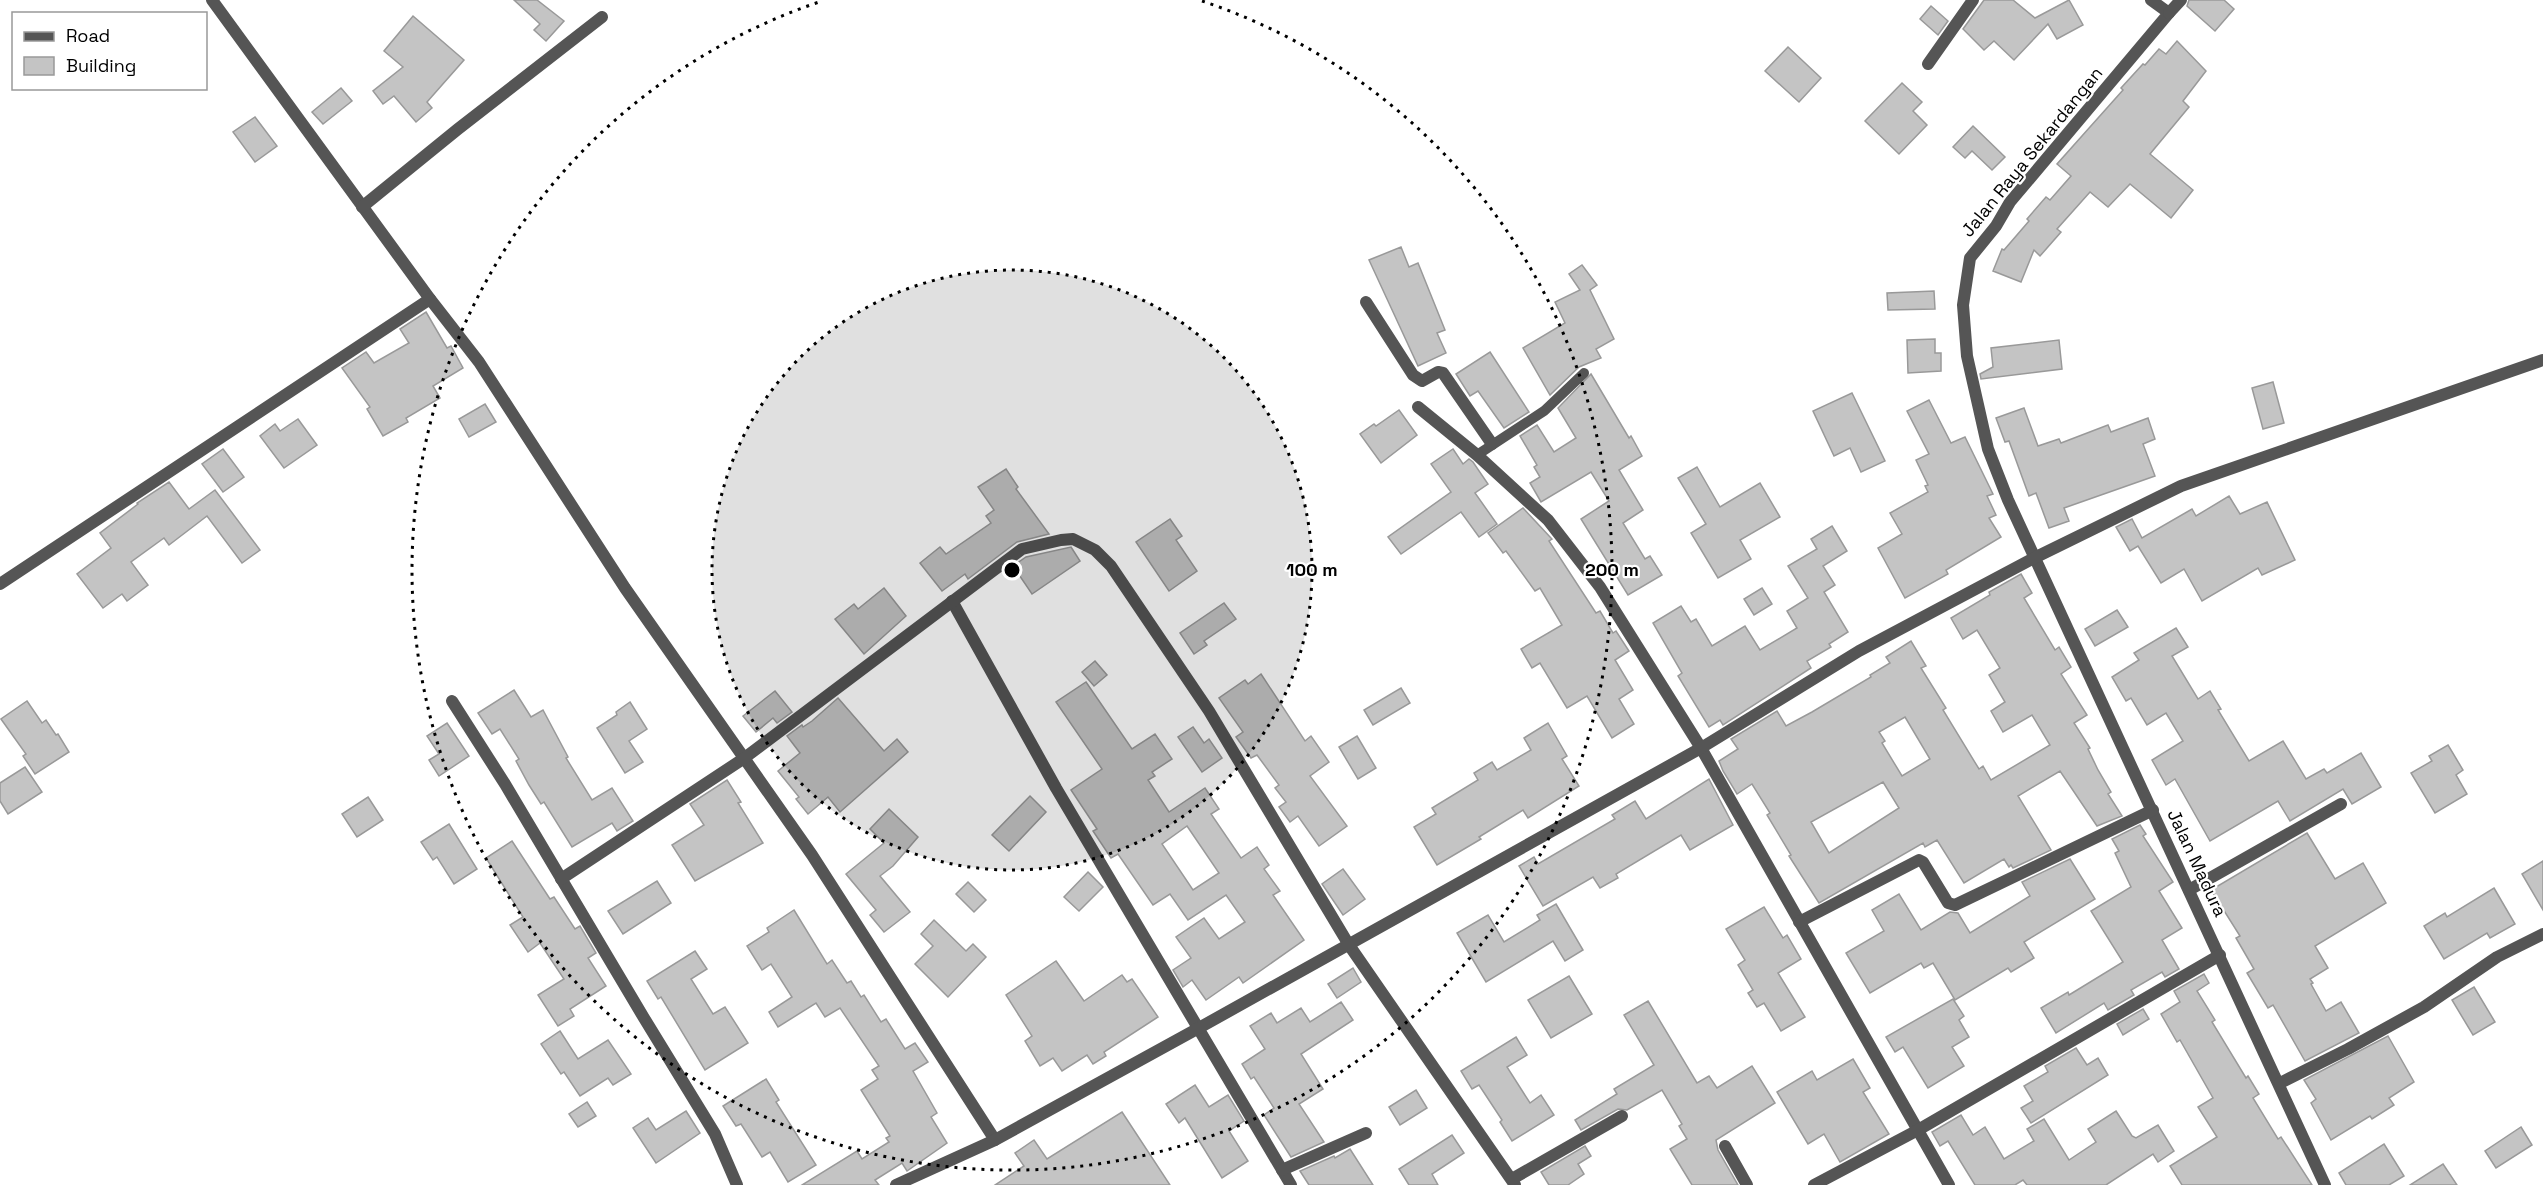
<svg xmlns="http://www.w3.org/2000/svg" width="2543" height="1185" font-family="'Space Grotesk',sans-serif">
<style>
.building{fill:#c4c4c4;stroke:#999;stroke-width:1.5;fill-rule:evenodd}
.lines{fill:none;stroke-linecap:round;stroke-linejoin:round}
.service{stroke:#555;stroke-width:10}
.minor{stroke:#555;stroke-width:12}
.ring{fill:none;stroke:#000;stroke-width:3;stroke-dasharray:3 6}
.labels{text-anchor:middle;stroke-width:4.5;stroke-linejoin:round;paint-order:stroke}
.street-label{font-size:18px;fill:#000;stroke:#fff}
.centre{fill:#000;stroke:#fff;stroke-width:3}
.ring-label{font-size:18px;text-anchor:middle;font-weight:bold;fill:#000;stroke:#fff;stroke-width:4.5;stroke-linejoin:round;paint-order:stroke}
</style>
<rect width="100%" height="100%" fill="#fff"/>
<g class="building">
<path d="M514,0H537L564,21L546,41L534,30L540,24Z"/>
<path d="M1984,0H2013L2035,18L2069,0L2083,25L2057,39L2048,24L2014,60L1994,41L1984,50L1963,29Z"/>
<path d="M2189,0H2224L2234,9L2215,31L2187,6Z"/>
<path d="M1931,6L1948,21L1938,35L1920,19Z"/>
<path d="M413,16L464,60L427,102L432,108L416,122L394,96L383,104L373,91L403,67L384,51Z"/>
<path d="M2177,41L2206,71L2183,101L2189,107L2150,154L2193,190L2171,218L2130,184L2108,207L2090,192L2057,229L2061,232L2040,256L2034,250L2021,282L1993,271L2002,249L2004,250L2029,221L2027,219L2046,197L2050,200L2071,176L2057,164L2123,90L2121,88L2143,64L2145,65L2159,49L2166,54Z"/>
<path d="M1788,47L1821,78L1799,102L1765,71Z"/>
<path d="M1902,83L1922,102L1913,111L1927,125L1899,154L1865,121Z"/>
<path d="M341,88L352,101L323,124L312,112Z"/>
<path d="M255,117L277,146L255,162L233,132Z"/>
<path d="M1973,126L2005,157L1992,170L1972,151L1965,158L1953,147Z"/>
<path d="M1401,247L1409,267L1418,263L1445,330L1437,333L1446,353L1418,366L1369,260Z"/>
<path d="M1582,265L1597,285L1590,290L1614,339L1596,349L1601,358L1579,367L1550,395L1523,348L1565,323L1555,302L1580,290L1569,274Z"/>
<path d="M1934,291L1935,309L1888,310L1887,293Z"/>
<path d="M426,312L447,348L451,346L463,368L433,386L440,398L406,418L408,422L383,436L367,409L370,407L342,368L366,352L374,363L409,343L400,329Z"/>
<path d="M1935,339V353H1941V371L1908,373L1907,340Z"/>
<path d="M2059,340L2062,369L1981,379L1980,374L1993,367L1991,348Z"/>
<path d="M1490,352L1529,412L1504,428L1478,391L1470,396L1456,374Z"/>
<path d="M1591,374L1629,438L1631,436L1642,456L1619,470L1643,510L1623,523L1645,559L1650,556L1662,575L1628,595L1581,519L1609,501L1591,472L1541,502L1530,483L1540,477L1534,467L1537,465L1520,436L1537,425L1554,452L1576,438L1558,408Z"/>
<path d="M2273,382L2284,423L2263,429L2252,388Z"/>
<path d="M1852,393L1885,461L1861,472L1850,448L1834,456L1813,411Z"/>
<path d="M1929,400L1951,443L1965,437L1993,494L1987,496L1996,515L1989,518L2001,537L1946,570L1948,574L1905,598L1878,548L1902,534L1890,513L1928,492L1925,486L1928,485L1916,460L1929,454L1907,411Z"/>
<path d="M485,404L496,422L469,437L459,419Z"/>
<path d="M2024,408L2038,446L2059,439L2061,443L2108,425L2111,432L2148,418L2155,439L2143,444L2155,476L2064,508L2069,521L2049,528L2036,493L2029,496L2009,441L2005,442L1996,418Z"/>
<path d="M1399,410L1417,435L1381,463L1360,434L1374,424L1376,426Z"/>
<path d="M298,419L317,445L284,468L260,436L275,424L280,431Z"/>
<path d="M223,449L244,477L223,492L202,464Z"/>
<path d="M1453,449L1463,464L1469,459L1473,462L1488,484L1475,493L1497,524L1479,537L1461,512L1401,554L1388,537L1451,492L1431,464Z"/>
<path d="M1697,467L1720,507L1760,483L1780,517L1740,540L1751,559L1718,578L1691,533L1706,524L1678,478Z"/>
<path d="M1006,469L1018,487L1016,489L1049,534L1017,542L968,579L965,574L942,591L920,563L940,547L946,554L991,523L986,516L994,510L978,487Z"/>
<path d="M169,482L189,509L215,490L260,550L242,563L207,516L169,545L164,538L131,562L148,585L127,601L122,594L103,608L77,574L111,548L100,533L138,504L137,503Z"/>
<path d="M2229,496L2240,514L2267,502L2295,560L2262,575L2258,568L2202,601L2184,569L2161,583L2138,546L2130,551L2116,527L2132,519L2142,538L2192,509L2196,516Z"/>
<path d="M1523,508L1552,539L1549,541L1596,613L1600,611L1613,633L1616,631L1629,651L1615,660L1633,690L1619,699L1634,724L1612,738L1587,696L1567,708L1540,663L1532,668L1521,649L1562,625L1540,588L1535,591L1506,551L1503,553L1488,533Z"/>
<path d="M1170,519L1182,536L1176,540L1197,571L1169,591L1136,542Z"/>
<path d="M1832,526L1847,551L1823,566L1835,585L1824,592L1848,632L1829,644L1831,647L1807,661L1811,668L1723,725L1720,720L1709,727L1678,676L1682,673L1653,623L1681,606L1691,622L1696,619L1712,646L1745,626L1760,650L1797,628L1787,611L1808,598L1788,566L1817,549L1811,539Z"/>
<path d="M1071,547L1080,561L1032,594L1013,566L1026,557Z"/>
<path d="M2021,574L2032,593L2024,598L2055,650L2059,647L2071,667L2061,674L2087,715L2074,723L2090,748L2088,749L2098,770L2111,792L2108,794L2122,816L2097,826L2060,771L2018,796L2051,850L2013,868L2011,865L2009,867L2004,859L1964,883L1937,840L1925,847L1923,843L1819,903L1789,856L1791,855L1767,815L1770,813L1752,784L1737,794L1723,771L1719,761L1738,749L1731,739L1777,711L1786,726L1812,712L1871,677L1870,675L1890,663L1886,657L1911,641L1926,666L1921,668L1946,708L1943,710L1979,769L1983,766L1991,780L2050,745L2032,715L2003,732L1991,711L2005,702L1989,675L2000,668L1977,630L1963,639L1951,618L1990,595L1989,592ZM1905,717L1930,759L1902,776L1882,743L1885,741L1879,732ZM1883,782L1899,808L1829,853L1811,822Z"/>
<path d="M884,588L906,616L864,654L835,619L854,604L858,609Z"/>
<path d="M1762,588L1772,604L1754,615L1744,599Z"/>
<path d="M1224,603L1236,619L1204,641L1207,645L1194,654L1180,633Z"/>
<path d="M2117,610L2128,627L2095,646L2085,629Z"/>
<path d="M2176,628L2188,647L2172,656L2198,699L2210,691L2221,709L2218,710L2249,761L2283,741L2306,779L2324,769L2327,773L2361,753L2381,787L2352,804L2343,789L2290,821L2278,801L2210,841L2175,779L2166,785L2152,760L2183,741L2166,713L2147,725L2131,698L2126,701L2112,677L2139,660L2134,653Z"/>
<path d="M1095,661L1107,675L1094,686L1082,672Z"/>
<path d="M1261,674L1305,741L1311,736L1329,762L1310,776L1347,826L1319,846L1298,816L1290,822L1279,807L1286,802L1275,788L1279,785L1257,755L1251,758L1236,737L1243,732L1219,698L1245,680L1248,684Z"/>
<path d="M1086,682L1132,749L1155,734L1172,759L1152,772L1155,776L1148,780L1169,812L1205,788L1219,809L1211,814L1241,858L1257,847L1269,865L1264,869L1280,891L1273,895L1304,940L1243,983L1239,977L1206,1000L1192,980L1183,987L1173,970L1191,958L1176,937L1204,918L1219,939L1245,922L1226,895L1188,920L1170,894L1153,905L1118,854L1111,858L1093,831L1097,829L1071,790L1102,769L1056,702ZM1187,826L1219,873L1193,890L1162,844Z"/>
<path d="M1401,688L1410,703L1373,725L1364,710Z"/>
<path d="M514,690L531,717L543,710L568,757L566,758L592,800L612,788L633,821L617,831L612,823L572,847L544,802L541,804L529,785L516,761L519,759L500,729L492,734L478,713Z"/>
<path d="M775,691L792,712L777,723L773,718L756,732L743,716Z"/>
<path d="M838,698L884,751L897,739L908,752L840,812L828,797L808,814L796,799L799,797L778,771L800,753L787,736L802,725L803,727L812,721Z"/>
<path d="M27,701L42,723L46,720L56,735L58,734L69,752L35,774L23,756L26,754L1,719Z"/>
<path d="M630,702L647,729L629,741L643,762L625,773L597,728L617,715L616,712Z"/>
<path d="M447,723L469,756L439,776L429,760L439,754L427,736Z"/>
<path d="M1548,723L1567,756L1562,759L1579,786L1528,818L1523,810L1479,837L1481,839L1437,865L1414,827L1436,814L1432,808L1478,780L1474,773L1492,762L1497,770L1531,750L1524,738Z"/>
<path d="M1193,727L1204,743L1209,739L1222,758L1202,772L1178,737Z"/>
<path d="M1357,736L1376,768L1358,779L1339,747Z"/>
<path d="M2448,745L2463,770L2456,775L2467,794L2435,813L2411,773L2432,761L2429,756Z"/>
<path d="M25,767L42,792L8,814L0,801V783Z"/>
<path d="M1709,779L1733,825L1690,850L1681,835L1616,874L1618,878L1600,888L1593,877L1543,906L1519,866L1534,857L1538,864L1615,819L1612,815L1635,801L1646,819Z"/>
<path d="M727,780L741,802L738,803L763,843L695,881L672,845L704,825L690,804Z"/>
<path d="M1030,796L1046,812L1009,851L992,835Z"/>
<path d="M368,797L383,820L357,837L342,814Z"/>
<path d="M889,809L918,837L893,866L880,876L910,912L884,932L870,915L876,910L846,874L884,843L870,829Z"/>
<path d="M449,824L477,869L454,884L437,857L433,860L421,842Z"/>
<path d="M2140,825L2146,834L2143,836L2173,882L2159,891L2182,928L2162,940L2179,969L2165,977L2162,972L2131,990L2134,995L2108,1010L2104,1003L2056,1033L2041,1008L2068,992L2069,995L2123,962L2091,911L2131,887L2115,853L2119,851L2112,839Z"/>
<path d="M2307,833L2335,879L2363,863L2386,903L2315,946L2328,968L2310,979L2313,983L2311,984L2326,1011L2341,1002L2359,1033L2305,1061L2273,1005L2268,1008L2247,973L2254,969L2236,938L2240,936L2211,890Z"/>
<path d="M512,841L550,899L554,897L575,929L580,926L596,953L588,958L606,986L570,1009L574,1016L558,1026L538,995L564,979L540,943L528,952L510,925L523,917L486,858Z"/>
<path d="M2070,859L2095,899L2024,942L2034,958L2011,972L2008,968L1955,1000L1933,963L1924,968L1921,963L1870,993L1846,953L1884,931L1872,910L1899,894L1921,930L1950,912L1958,913L1970,933L2030,896L2022,882Z"/>
<path d="M2543,861V910L2522,874Z"/>
<path d="M1343,869L1365,899L1343,915L1322,884Z"/>
<path d="M1088,872L1103,887L1079,911L1064,897Z"/>
<path d="M657,881L671,903L623,934L608,911Z"/>
<path d="M968,882L986,900L974,912L956,894Z"/>
<path d="M2494,888L2515,924L2490,938L2487,933L2444,959L2424,926L2445,913L2447,917Z"/>
<path d="M1556,904L1583,950L1565,961L1553,941L1486,982L1457,933L1488,915L1504,942L1540,920L1537,915Z"/>
<path d="M1764,907L1783,938L1787,935L1801,959L1778,973L1805,1017L1781,1031L1764,1003L1757,1007L1748,993L1753,990L1738,965L1745,960L1726,929Z"/>
<path d="M794,910L827,964L832,960L847,983L851,981L861,997L864,995L881,1022L886,1019L905,1049L915,1043L928,1062L913,1071L937,1113L931,1117L947,1143L907,1171L902,1163L875,1180L879,1185H802L857,1151L862,1159L889,1142L886,1138L890,1136L861,1090L878,1079L872,1070L879,1066L840,1008L825,1017L816,1003L778,1027L769,1012L792,997L771,964L762,970L747,946L769,932L767,928Z"/>
<path d="M934,920L966,951L973,944L986,957L948,997L915,964L933,946L921,934Z"/>
<path d="M695,951L707,969L691,979L713,1014L725,1007L748,1043L705,1070L661,997L658,999L647,981Z"/>
<path d="M1056,961L1084,1001L1122,975L1127,982L1132,979L1158,1017L1104,1052L1106,1056L1093,1064L1087,1055L1062,1071L1053,1058L1040,1066L1025,1041L1032,1036L1006,995Z"/>
<path d="M1353,968L1361,982L1337,998L1328,984Z"/>
<path d="M2204,974L2209,983L2197,991L2215,1020L2212,1022L2246,1078L2248,1076L2259,1094L2253,1098L2278,1139L2281,1137L2312,1185H2182L2170,1166L2217,1137L2198,1107L2213,1098L2180,1040L2177,1042L2161,1014L2180,1002L2174,991Z"/>
<path d="M1569,976L1592,1014L1551,1038L1528,1000Z"/>
<path d="M2474,987L2495,1022L2473,1035L2452,1000Z"/>
<path d="M1953,999L1964,1016L1959,1020L1969,1037L1952,1047L1964,1066L1928,1088L1903,1047L1895,1052L1886,1037Z"/>
<path d="M1648,1001L1697,1083L1709,1076L1717,1088L1752,1066L1775,1103L1716,1140L1718,1150L1738,1185H1692L1670,1149L1687,1139L1679,1126L1682,1124L1662,1090L1627,1110L1618,1109L1581,1130L1575,1120L1617,1094L1614,1089L1654,1065L1624,1015Z"/>
<path d="M1341,1002L1353,1020L1301,1054L1323,1089L1299,1104L1324,1142L1291,1157L1264,1115L1274,1108L1254,1077L1251,1079L1242,1064L1265,1049L1250,1026L1271,1013L1277,1023L1301,1008L1310,1022Z"/>
<path d="M2143,1009L2149,1019L2123,1035L2117,1024Z"/>
<path d="M560,1031L578,1059L608,1040L631,1074L613,1085L608,1078L580,1096L564,1072L561,1074L541,1044Z"/>
<path d="M2388,1036L2414,1082L2389,1098L2394,1105L2372,1119L2370,1116L2331,1140L2311,1103L2316,1099L2304,1080Z"/>
<path d="M1516,1037L1527,1055L1507,1067L1530,1103L1541,1095L1554,1115L1512,1141L1500,1122L1502,1120L1479,1085L1472,1089L1461,1071Z"/>
<path d="M2076,1048L2087,1065L2098,1058L2108,1075L2031,1123L2021,1108L2033,1101L2024,1086L2048,1072L2045,1066Z"/>
<path d="M1853,1059L1870,1088L1863,1092L1889,1134L1840,1162L1824,1134L1808,1144L1777,1092L1812,1071L1817,1080Z"/>
<path d="M766,1079L779,1100L776,1102L816,1165L788,1182L770,1152L762,1157L741,1124L736,1126L723,1106Z"/>
<path d="M1195,1085L1209,1107L1228,1095L1244,1121L1229,1131L1248,1161L1222,1178L1185,1118L1179,1123L1166,1104Z"/>
<path d="M1416,1090L1427,1108L1400,1125L1389,1107Z"/>
<path d="M587,1102L596,1116L578,1127L569,1114Z"/>
<path d="M686,1111L700,1133L656,1163L633,1128L648,1118L656,1130Z"/>
<path d="M2116,1111L2132,1136L2136,1138L2158,1125L2174,1151L2158,1162L2153,1154L2106,1185H2027L2023,1180L2015,1185H1975L1948,1141L1940,1146L1932,1132L1961,1115L1973,1135L1985,1127L2004,1159L2034,1141L2027,1129L2044,1119L2069,1160L2096,1142L2088,1129Z"/>
<path d="M1122,1112L1170,1185H995L1024,1166L1015,1153L1034,1140L1047,1159Z"/>
<path d="M2521,1127L2532,1145L2496,1168L2485,1151Z"/>
<path d="M1452,1135L1464,1153L1432,1174L1438,1185H1409L1399,1169Z"/>
<path d="M2384,1144L2404,1176L2389,1185H2346L2339,1173Z"/>
<path d="M1585,1146L1591,1156L1578,1164L1584,1174L1568,1185H1549L1541,1172Z"/>
<path d="M1350,1149L1373,1185H1309L1300,1171L1334,1156L1335,1158Z"/>
<path d="M2443,1164L2457,1185H2410Z"/>
</g>
<g class="lines">
<path class="service" d="M1477,455L1544,411L1584,373"/>
<g class="minor">
<path d="M212,0L430,299"/>
<path d="M2151,0L2169,13L2010,202L1996,226L1970,258L1963,305L1967,356L1979,409L1988,449L2008,500L2325,1185"/>
<path d="M2169,13L2181,0"/>
<path d="M1928,64L1973,0"/>
<path d="M362,207L458,129L602,17"/>
<path d="M1366,302L1413,375L1422,381L1438,372L1443,373L1492,444"/>
<path d="M1418,407L1477,455L1548,520L1600,587L1701,748L1949,1185"/>
<path d="M0,584L430,299L479,362L625,588L812,855L995,1140"/>
<path d="M952,601L1056,788L1291,1185"/>
<path d="M452,701L505,784L644,1018L715,1134L737,1185"/>
<path d="M561,879L743,759L1022,549L1061,540L1073,539L1095,550L1111,566L1209,711L1349,945L1515,1185"/>
<path d="M2189,890L2341,804"/>
<path d="M1799,922L1919,860L1923,862L1948,903L1955,905L2153,810"/>
<path d="M2280,1083L2348,1049L2424,1007L2497,957L2543,934"/>
<path d="M1725,1146L1747,1185"/>
<path d="M1282,1170L1366,1133"/>
<path d="M1512,1179L1622,1116"/>
<path d="M896,1185L995,1140L1197,1029L1701,748L1859,651L2034,558L2181,486L2543,360"/>
<path d="M1814,1185L1918,1130L2220,955"/>
</g>
</g>
<circle cx="1012" cy="570" r="300" fill="#000" fill-opacity=".12"/>
<g class="ring">
<circle cx="1012" cy="570" r="300"/>
<path d="M1202 1A600 600 0 1 1 822 1"/>
</g>
<g class="labels">
<g class="street-label">
<text transform="translate(2032 152) rotate(-51)" y="6">Jalan Raya Sekardangan</text>
<text transform="translate(2197 863) rotate(65)" y="6">Jalan Madura</text>
</g>
</g>
<circle cx="1012" cy="570" r="9" class="centre"/>
<g class="ring-label">
<text x="1312" y="576">100 m</text>
<text x="1612" y="576">200 m</text>
</g>
<rect x="12" y="12" width="195" height="78" fill="#ffffff" stroke="#999999" stroke-width="1.5"/>
<rect x="24" y="32" width="30" height="9" fill="#555555" stroke="#999999" stroke-width="1.5"/>
<text x="66" y="42" font-size="18" fill="#000000">Road</text>
<rect x="24" y="57" width="30" height="18" fill="#c4c4c4" stroke="#999999" stroke-width="1.5"/>
<text x="66" y="72" font-size="18" fill="#000000">Building</text>
</svg>
